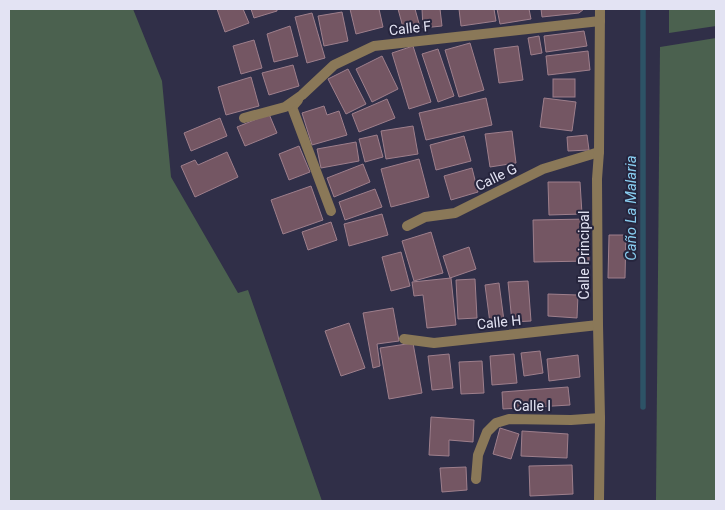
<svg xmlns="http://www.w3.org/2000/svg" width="725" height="510" font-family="Roboto,sans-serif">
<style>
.green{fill:#4b614f}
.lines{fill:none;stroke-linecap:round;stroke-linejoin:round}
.stream{stroke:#2d5366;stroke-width:5.5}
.building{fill:#745663;stroke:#9e7f8c}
.minor{stroke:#8a7858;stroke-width:10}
.labels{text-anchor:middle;stroke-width:4;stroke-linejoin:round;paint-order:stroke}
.street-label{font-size:14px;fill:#e3e3f3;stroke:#26253d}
.water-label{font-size:15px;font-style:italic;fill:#88ccef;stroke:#26253d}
</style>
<rect width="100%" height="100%" fill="#302f48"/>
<g class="green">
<path d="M9,9H133L162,81L171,177L238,293L248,290L322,501H9Z"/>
<path d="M669,9H716V26L669,33Z"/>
<path d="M716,38V501H656L660,47Z"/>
</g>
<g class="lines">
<path class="stream" d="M643,9V407"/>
</g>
<g class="building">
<path d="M217,9H243L249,23L225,32Z"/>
<path d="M251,9H277V11L254,18Z"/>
<path d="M350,9H379L383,27L356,34Z"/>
<path d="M398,9H415L420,27L404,31Z"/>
<path d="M422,9H440L442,26L423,28Z"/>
<path d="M459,9H494L496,21L461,26Z"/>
<path d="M497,9H529L531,19L500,24Z"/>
<path d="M541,9H584L579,13L542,17Z"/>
<path d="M342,12L348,41L324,46L318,16Z"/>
<path d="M312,13L325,58L307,63L295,17Z"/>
<path d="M290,26L298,56L274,62L267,34Z"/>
<path d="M584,31L587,46L546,52L544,36Z"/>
<path d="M539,36L542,53L531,55L528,38Z"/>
<path d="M254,40L262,68L241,74L233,46Z"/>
<path d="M470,43L484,90L459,97L445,50Z"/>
<path d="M413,46L431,102L409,109L392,53Z"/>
<path d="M518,46L523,80L499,83L494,49Z"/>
<path d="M438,49L454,96L438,102L422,54Z"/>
<path d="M588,51L590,70L548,75L546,56Z"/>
<path d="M382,56L398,89L372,102L356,69Z"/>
<path d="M293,65L299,86L269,95L262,73Z"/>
<path d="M348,69L366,104L346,114L328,79Z"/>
<path d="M251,77L259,106L226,115L218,87Z"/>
<rect x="553" y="79" width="22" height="18"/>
<path d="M486,98L492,125L426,140L419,113Z"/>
<path d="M544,98L576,102L572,131L540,127Z"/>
<path d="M387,99L395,118L359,132L352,114Z"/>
<path d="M324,106L327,115L339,111L347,135L312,145L302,113Z"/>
<path d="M269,114L277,133L245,146L237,127Z"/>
<path d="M220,118L227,136L191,151L184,133Z"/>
<path d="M413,126L418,154L386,159L381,131Z"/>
<path d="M512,131L516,163L490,167L485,134Z"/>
<path d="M377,135L383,157L365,162L359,139Z"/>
<path d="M587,135L589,150L568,151L567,137Z"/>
<path d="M464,136L471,161L436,170L430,145Z"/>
<path d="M356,142L359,161L321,168L317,149Z"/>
<path d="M299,146L310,172L289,180L279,154Z"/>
<path d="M227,152L238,177L195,197L181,166L195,160L198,165Z"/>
<path d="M419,159L429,197L391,207L381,169Z"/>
<path d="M363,164L370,182L334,197L327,178Z"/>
<path d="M472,168L478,192L451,200L444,176Z"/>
<path d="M548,182H580L582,214L549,215Z"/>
<path d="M311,186L323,220L283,234L271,200Z"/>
<path d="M375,189L382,207L345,220L339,202Z"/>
<path d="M382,214L388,235L349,246L344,224Z"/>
<path d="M589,219V261L534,262L533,220Z"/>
<path d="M331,222L337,240L308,250L302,232Z"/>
<path d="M431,232L443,273L414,281L402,241Z"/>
<path d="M609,235H626L625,278H608Z"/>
<path d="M469,247L476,269L450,278L443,256Z"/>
<path d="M401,252L410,286L391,291L382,257Z"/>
<path d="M451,278L456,325L427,328L423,295L414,296L412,282Z"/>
<path d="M475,279L477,318L458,319L456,280Z"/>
<path d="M528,281L531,321L512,322L508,282Z"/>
<path d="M499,283L504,321L490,323L485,285Z"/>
<path d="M548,294L578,295L577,318L548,316Z"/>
<path d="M393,308L399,341L377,344L380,366L373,368L363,313Z"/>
<path d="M349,323L365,368L341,376L325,331Z"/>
<path d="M413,343L422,393L389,399L380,348Z"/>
<path d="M540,351L543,373L524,376L521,353Z"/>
<path d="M449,354L453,388L432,390L428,356Z"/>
<path d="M514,354L517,383L492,385L490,356Z"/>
<path d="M578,355L580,377L549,381L547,359Z"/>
<path d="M482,361L484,393L461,394L459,362Z"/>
<path d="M568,387L570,405L503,409L502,392Z"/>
<path d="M431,417L474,420L473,442L449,440V456L429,455Z"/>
<path d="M500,428L519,434L511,459L493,454Z"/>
<path d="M522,431L568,434L567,458L521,456Z"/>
<path d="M572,465L573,494L530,496L529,466Z"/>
<path d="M466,467L467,490L442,492L440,468Z"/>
</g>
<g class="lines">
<g class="minor">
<path d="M298,100L292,107L331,211"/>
<path d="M244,118L285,107L302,95L334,65L374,46L600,21"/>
<path d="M407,226L425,217L455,213L543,169L599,152"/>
<path d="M404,339L434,343L598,325"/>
<path d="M476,479L478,455L487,432L496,423L509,419L571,420L600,418"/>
<path d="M599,501L600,418L598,325L597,179L599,152L600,9"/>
</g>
</g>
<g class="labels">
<g class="street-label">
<text transform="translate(410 28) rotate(-6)" y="5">Calle F</text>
<text transform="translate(496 177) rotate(-26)" y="5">Calle G</text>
<text transform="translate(584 255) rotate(-90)" y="5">Calle Principal</text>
<text transform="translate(499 322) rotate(-6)" y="5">Calle H</text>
<text x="532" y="411">Calle I</text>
</g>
<g class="water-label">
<text transform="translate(631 208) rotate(-90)" y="5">Caño La Malaria</text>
</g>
</g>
<rect width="725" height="510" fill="none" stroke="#e3e3f3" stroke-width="20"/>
</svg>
